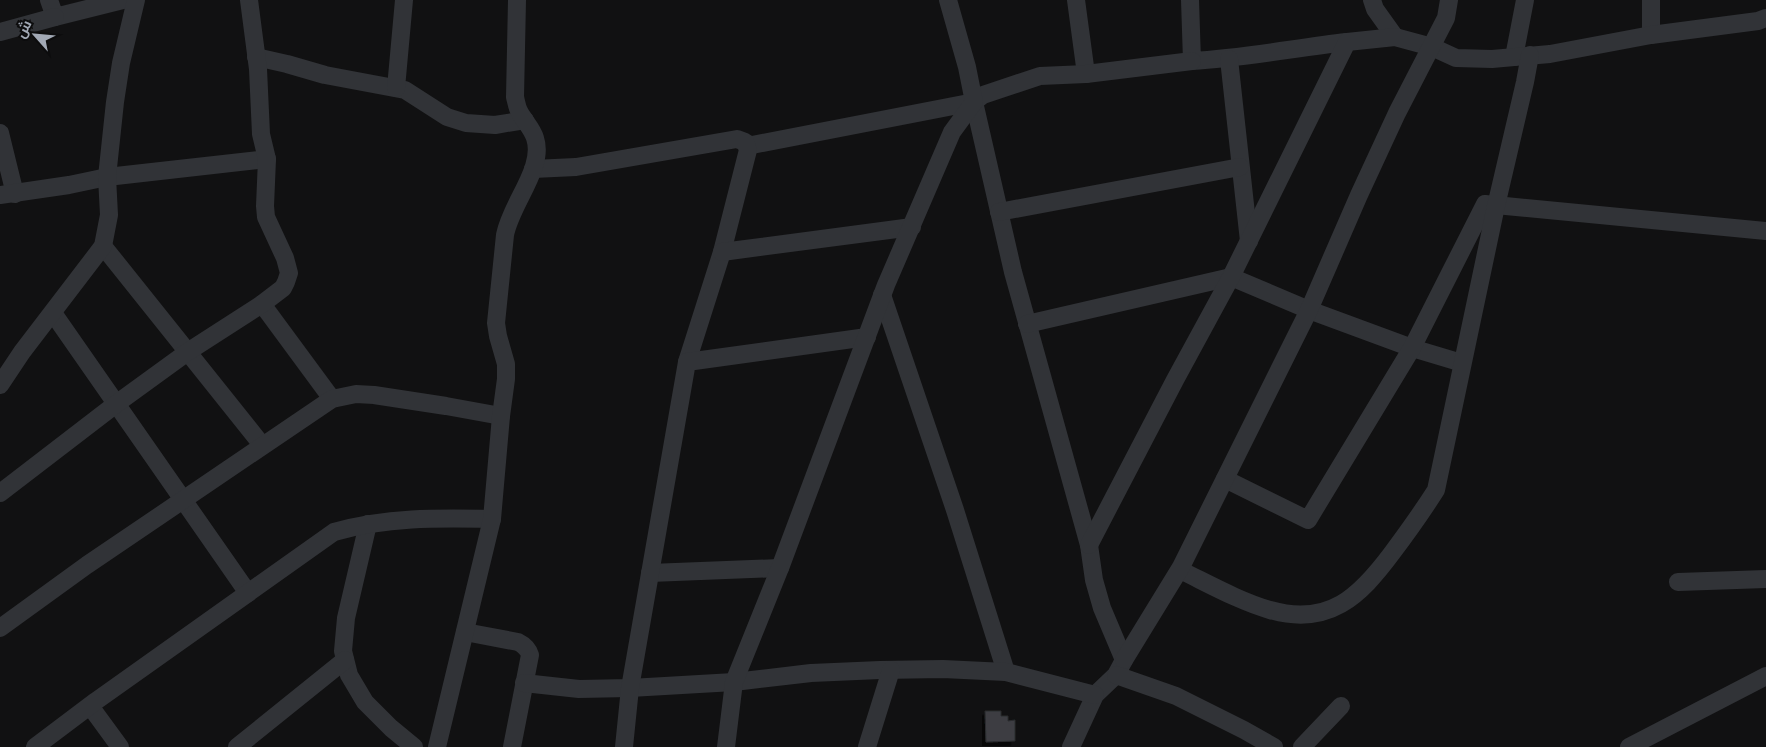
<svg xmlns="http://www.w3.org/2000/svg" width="1766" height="747" font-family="'Titillium Web',Cairo,sans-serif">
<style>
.building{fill:#3c3e42;stroke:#2a2b2e;filter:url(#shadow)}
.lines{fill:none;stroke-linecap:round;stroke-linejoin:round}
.minor{stroke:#313337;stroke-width:18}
</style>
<defs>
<filter id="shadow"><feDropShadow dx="-4.5" dy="4.5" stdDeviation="0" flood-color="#0009"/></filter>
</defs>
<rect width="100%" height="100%" fill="#111112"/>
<path class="building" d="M985,711H1001V716H1008V721L1015,720V741L986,742Z"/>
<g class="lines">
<g class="minor">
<path d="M49,0L55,17L123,0"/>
<path d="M1076,0L1086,74"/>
<path d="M1190,0L1192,61C1244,58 1295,48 1347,42"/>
<path d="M1372,0L1375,9L1395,37"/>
<path d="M0,32L55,17"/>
<path d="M1651,35V0"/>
<path d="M256,57L287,64L325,75L405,90L447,117L466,123L495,125L525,120"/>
<path d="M1514,57L1525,0"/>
<path d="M1229,59L1249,241"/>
<path d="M396,88L404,0"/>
<path d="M974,102L1013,272L1089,545L1094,580L1102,608L1124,660L1116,675L1095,695L1071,747"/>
<path d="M0,133L15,194"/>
<path d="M747,146L974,102L983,95L1040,76L1086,74L1192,61"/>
<path d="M533,169L576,167L737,139L745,142L748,150L722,252L687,362"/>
<path d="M0,195L69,185L107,177L267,159"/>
<path d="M999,212L1240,167"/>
<path d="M103,246L262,445"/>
<path d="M722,252L912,227"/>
<path d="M882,295L955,510L1006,672"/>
<path d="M262,304L332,399"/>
<path d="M53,313L248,593"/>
<path d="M1027,324L1231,277L1309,310L1412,348L1462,363"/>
<path d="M0,385L22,352L103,246L109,215L107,177L115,102L121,63L136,0"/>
<path d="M1225,479L1308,520L1412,348L1485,204L1766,231"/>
<path d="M0,493L116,404L189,351L262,304L283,288L286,282L289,273L285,258L266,217L265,206L267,159L261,134L258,69L249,0"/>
<path d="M368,524L346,618L343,651L349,675L365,702L391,728L414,747"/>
<path d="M1089,545L1175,380L1231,277L1347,42L1395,37L1432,47L1456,58L1492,59L1550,54L1651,35L1758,21L1766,18"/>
<path d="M1180,570C1209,584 1239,601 1270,610C1329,627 1360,596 1392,553C1407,533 1422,512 1436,490L1496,206L1525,82L1530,55"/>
<path d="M650,573L780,568"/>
<path d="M1678,582L1766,579"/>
<path d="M0,628L87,565L332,399L356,394L374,395L446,406L501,416"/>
<path d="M465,632L518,642C524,645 528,648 530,655L512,747"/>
<path d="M1124,660L1181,567L1309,310L1359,195L1397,113L1446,18L1449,0"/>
<path d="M1116,675L1176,696L1244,730L1274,747"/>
<path d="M524,683L579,689L630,688L734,682L811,673L880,670L943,669L1006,672L1095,695"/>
<path d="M90,706L120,747"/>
<path d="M35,747L96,701L334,532C387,517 437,518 492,519"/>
<path d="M237,747L345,660"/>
<path d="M437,747L492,519L501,416L506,379V364L498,336L496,323L505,235C511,203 545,168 535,138C532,128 524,121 519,111C517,107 516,101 515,97L517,0"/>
<path d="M624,747L630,688L687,362L867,337"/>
<path d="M726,747L734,682L780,568L886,285L952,132L974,102L967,67L948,0"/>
<path d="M867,747L891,670"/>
<path d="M1302,747L1341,706"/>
<path d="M1629,747L1766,676"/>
</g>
</g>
<g transform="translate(35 35) rotate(297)" stroke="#0c0c0d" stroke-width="4" paint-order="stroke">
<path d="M0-4L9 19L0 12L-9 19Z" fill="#a1a8b4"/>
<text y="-8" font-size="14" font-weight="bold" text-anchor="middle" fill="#a1a8b4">ش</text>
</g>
</svg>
